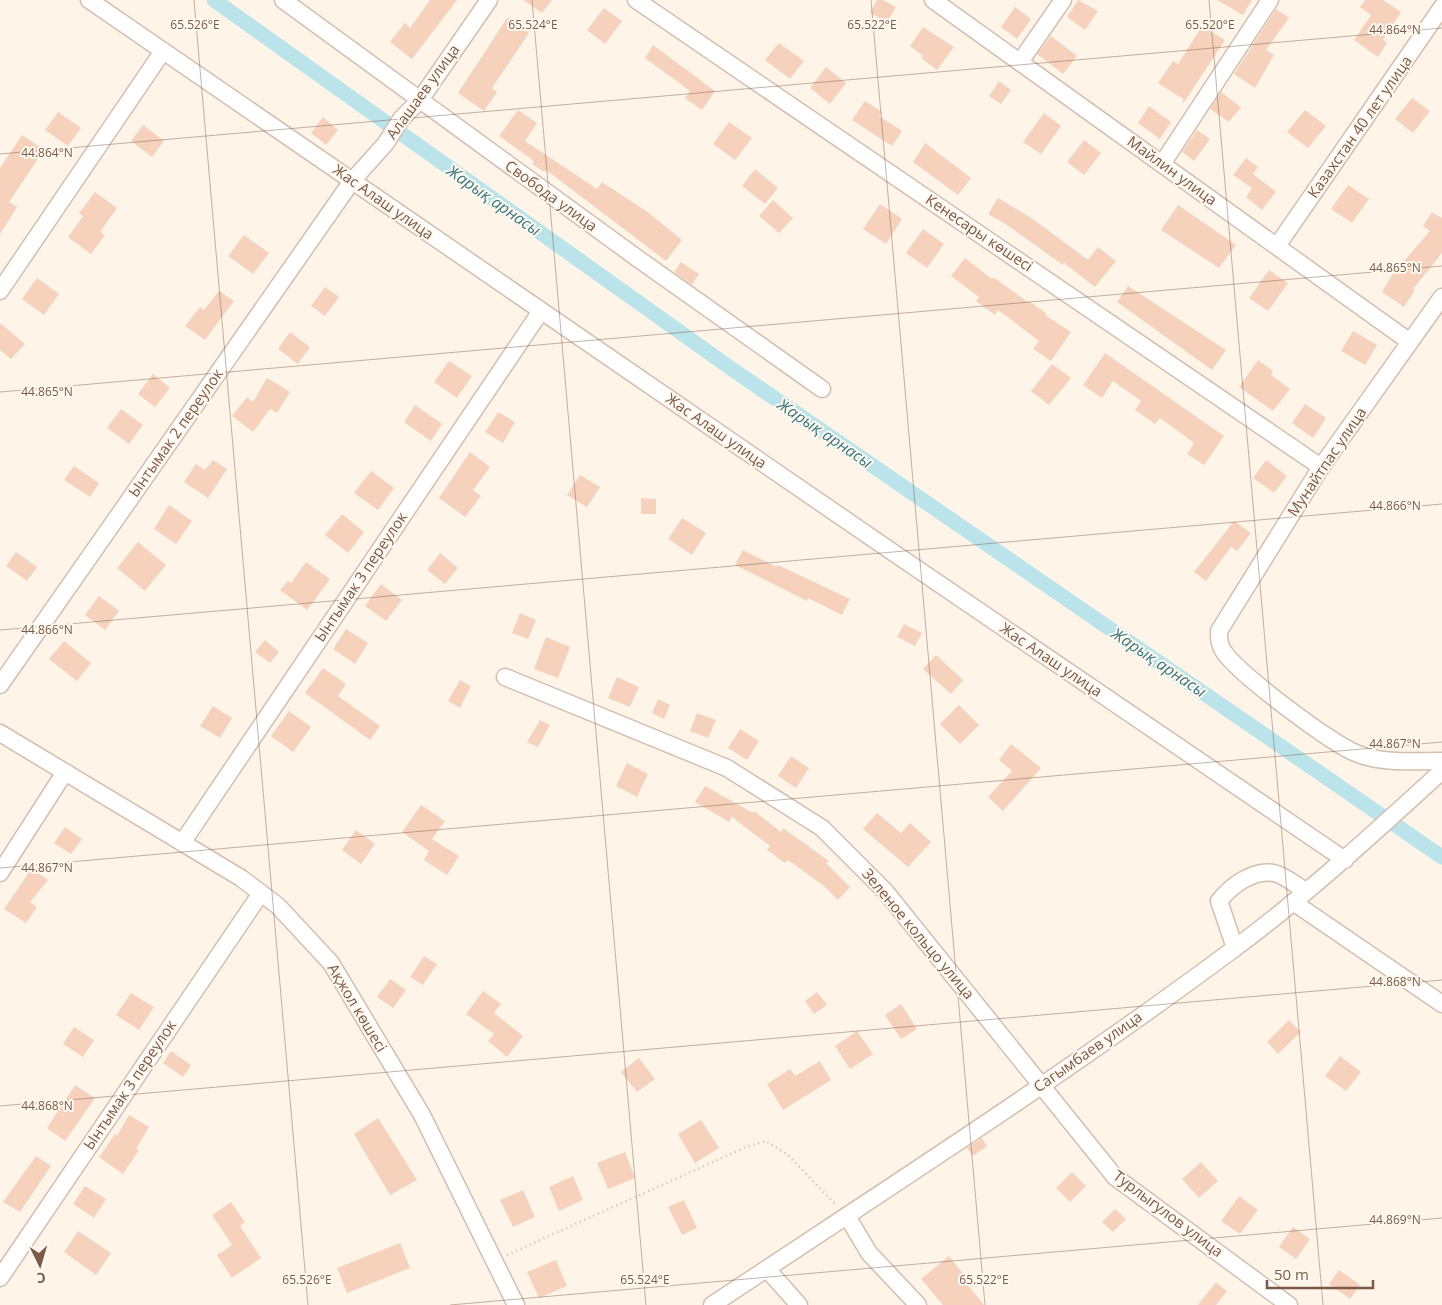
<svg xmlns="http://www.w3.org/2000/svg" width="1442" height="1305" font-family="'Open Sans',sans-serif">
<style>
.lines{fill:none;stroke-linecap:round;stroke-linejoin:round}
.canal{stroke:#bae4ea;stroke-width:15}
.building{fill:#f6d2bd}
.minor-casing{stroke:#d4beaf;stroke-width:19}
.path{stroke:#dcb59f;stroke-width:2.5;stroke-dasharray:1 4;stroke-linecap:butt}
.minor{stroke:#fff;stroke-width:16}
.ticks{fill:none;stroke:#7b5a49;stroke-width:1;stroke-opacity:0.45}
.labels{text-anchor:middle;stroke-width:4;stroke-linejoin:round;paint-order:stroke}
.street-label{font-size:15px;fill:#7b5a49;stroke:#fff9f0}
.water-label{font-size:16px;font-style:italic;fill:#3b7781;stroke:#fff9f0}
.ticks-label{font-size:12px;text-anchor:middle;fill:#7b5a49;stroke:#fff9f0;stroke-width:4;stroke-linejoin:round;paint-order:stroke}
</style>
<rect width="100%" height="100%" fill="#fef5e8"/>
<g class="lines">
<path class="canal" d="M214,0L729,367L1442,857"/>
</g>
<g class="building">
<path d="M430,0H457L412,59L390,42L405,23L410,28Z"/>
<path d="M523,0H552L542,13Z"/>
<path d="M877,0H883L896,7L887,22L870,13Z"/>
<path d="M1078,0L1098,11L1085,30L1067,17Z"/>
<path d="M1217,0H1252L1243,15Z"/>
<path d="M1365,0H1383L1401,12L1383,40L1387,43L1378,57L1354,40L1371,15L1360,7Z"/>
<path d="M1015,7L1031,19L1017,39L1001,27Z"/>
<path d="M604,8L622,21L605,44L587,30Z"/>
<path d="M1276,9L1289,18L1266,50L1274,55L1255,88L1234,74Z"/>
<path d="M507,18L529,33L492,88L497,92L484,111L458,93Z"/>
<path d="M1202,26L1225,40L1183,104V99L1158,83L1173,61L1178,64Z"/>
<path d="M923,27L954,47L937,70L921,58L923,56L910,46Z"/>
<path d="M1051,36L1077,56L1063,74L1037,54Z"/>
<path d="M779,43L804,61L790,79L765,60Z"/>
<path d="M653,45L715,91L702,110L685,98L690,91L645,58Z"/>
<path d="M826,67L846,83L830,104L810,88Z"/>
<path d="M999,81L1011,90L1001,104L989,96Z"/>
<path d="M1221,92L1241,107L1229,122L1210,109Z"/>
<path d="M1412,98L1430,111L1413,133L1395,119Z"/>
<path d="M865,101L882,112L879,116L902,131L892,146L852,120Z"/>
<path d="M1149,106L1171,122L1160,139L1138,123Z"/>
<path d="M518,110L537,123L525,141L597,189L602,182L649,213L682,240L666,261L546,170L544,172L532,164L534,161L499,136Z"/>
<path d="M1305,110L1326,126L1308,148L1287,132Z"/>
<path d="M58,112L81,128L68,146L45,130Z"/>
<path d="M1044,113L1061,126L1041,154L1023,142Z"/>
<path d="M323,117L338,130L326,145L311,133Z"/>
<path d="M729,122L752,138L735,160L713,144Z"/>
<path d="M143,125L164,141L152,157L131,141Z"/>
<path d="M1197,130L1210,139L1194,161L1182,152Z"/>
<path d="M22,135L44,150L9,202L17,207L0,234V168Z"/>
<path d="M1084,140L1101,153L1084,175L1067,162Z"/>
<path d="M925,143L971,178L958,195L913,162Z"/>
<path d="M1246,158L1258,167L1253,174L1276,192L1262,210L1246,197L1252,188L1233,175Z"/>
<path d="M755,169L778,188L765,204L742,186Z"/>
<path d="M1348,185L1369,199L1352,223L1331,209Z"/>
<path d="M95,192L117,208L100,232L105,235L91,254L68,237L83,216L79,213Z"/>
<path d="M998,198L1033,219L1088,260L1098,247L1116,261L1095,287L1064,263L1063,265L1007,225L988,214Z"/>
<path d="M773,200L793,218L779,233L759,216Z"/>
<path d="M880,204L902,219L886,244L863,229Z"/>
<path d="M1178,205L1236,245L1219,268L1161,230Z"/>
<path d="M1432,212L1441,218L1442,216V253L1413,289L1415,290L1404,307L1382,292L1392,275L1430,231L1423,226Z"/>
<path d="M923,229L944,244L927,268L906,253Z"/>
<path d="M244,235L269,253L253,274L228,256Z"/>
<path d="M965,258L992,279L993,277L1028,302L1029,301L1047,314L1045,315L1071,332L1051,361L1033,349L1039,341L998,310L995,315L976,301L979,297L951,276Z"/>
<path d="M681,262L699,274L692,285L674,272Z"/>
<path d="M1269,270L1288,283L1268,311L1249,298Z"/>
<path d="M37,278L59,294L44,315L22,299Z"/>
<path d="M1128,286L1226,350L1212,370L1117,302Z"/>
<path d="M325,287L339,297L325,316L311,306Z"/>
<path d="M219,291L234,301L205,340L185,326L200,307L204,310Z"/>
<path d="M0,323L25,344L11,359L0,350Z"/>
<path d="M1353,331L1377,345L1365,365L1341,351Z"/>
<path d="M290,332L310,347L298,364L278,349Z"/>
<path d="M1105,353L1224,436L1204,465L1187,454L1194,443L1160,418L1155,424L1135,410L1141,401L1113,381L1102,398L1083,385Z"/>
<path d="M1258,360L1273,371L1271,375L1290,389L1273,411L1239,387Z"/>
<path d="M449,361L472,376L457,398L434,382Z"/>
<path d="M1052,364L1071,378L1049,405L1031,391Z"/>
<path d="M153,374L170,388L155,407L138,394Z"/>
<path d="M267,378L290,392L277,413L270,409L253,432L232,416L247,397L253,402Z"/>
<path d="M1305,404L1326,418L1313,438L1292,423Z"/>
<path d="M415,405L442,424L431,441L404,422Z"/>
<path d="M121,409L143,425L129,444L107,428Z"/>
<path d="M498,412L515,422L503,443L485,432Z"/>
<path d="M470,452L490,467L473,490L481,496L465,517L439,498Z"/>
<path d="M213,460L227,469L208,498L184,482L196,464L205,470Z"/>
<path d="M1266,460L1287,476L1274,493L1253,478Z"/>
<path d="M74,466L99,483L90,497L64,480Z"/>
<path d="M371,471L394,488L378,510L354,493Z"/>
<path d="M580,475L600,487L587,507L567,495Z"/>
<path d="M641,498L656,499V514H641Z"/>
<path d="M169,505L192,521L176,544L154,529Z"/>
<path d="M342,514L364,532L348,553L325,535Z"/>
<path d="M682,518L706,533L692,555L668,539Z"/>
<path d="M1234,521L1251,533L1237,551L1231,547L1206,581L1194,572Z"/>
<path d="M138,542L166,565L145,591L117,568Z"/>
<path d="M743,550L777,567L778,565L850,599L842,615L808,598L807,601L735,565Z"/>
<path d="M16,552L37,567L27,581L6,566Z"/>
<path d="M440,553L458,568L445,584L427,570Z"/>
<path d="M306,562L330,579L307,610L280,590L288,581L291,583Z"/>
<path d="M381,584L402,600L386,621L365,606Z"/>
<path d="M99,596L119,611L105,630L85,615Z"/>
<path d="M520,613L536,620L528,639L512,633Z"/>
<path d="M904,624L922,633L915,646L897,637Z"/>
<path d="M346,629L368,643L355,664L333,649Z"/>
<path d="M546,637L570,647L558,678L534,669Z"/>
<path d="M265,640L279,652L270,663L255,652Z"/>
<path d="M64,641L91,663L77,681L49,659Z"/>
<path d="M936,655L963,680L951,694L923,669Z"/>
<path d="M323,668L346,684L338,696L380,726L370,740L305,693Z"/>
<path d="M617,677L639,687L630,707L608,698Z"/>
<path d="M460,680L471,686L460,708L448,701Z"/>
<path d="M658,699L670,705L664,719L652,713Z"/>
<path d="M959,705L979,725L960,744L940,724Z"/>
<path d="M213,706L232,718L220,738L200,726Z"/>
<path d="M289,711L311,727L293,752L271,736Z"/>
<path d="M697,713L716,720L708,738L690,731Z"/>
<path d="M540,720L550,725L538,747L527,742Z"/>
<path d="M740,729L759,741L747,760L728,748Z"/>
<path d="M1011,744L1041,768L1003,811L988,797L1012,771L999,760Z"/>
<path d="M791,756L809,768L796,788L778,776Z"/>
<path d="M627,763L648,774L637,797L616,786Z"/>
<path d="M705,786L753,813L754,811L781,832L783,828L829,861L826,863L850,887L838,900L824,886L788,860L785,863L767,850L770,846L732,817L729,822L695,802Z"/>
<path d="M421,805L445,821L432,839L459,856L447,875L424,860L429,851L402,832Z"/>
<path d="M877,813L901,833L910,823L931,842L908,867L863,829Z"/>
<path d="M65,827L82,839L71,854L54,843Z"/>
<path d="M356,830L375,844L361,864L342,850Z"/>
<path d="M32,868L48,880L30,902L37,907L26,923L4,909Z"/>
<path d="M424,956L437,964L423,985L410,977Z"/>
<path d="M390,979L406,990L393,1008L377,997Z"/>
<path d="M483,991L501,1004L494,1013L523,1036L507,1057L488,1041L494,1034L466,1014Z"/>
<path d="M817,992L827,1005L814,1014L805,1001Z"/>
<path d="M131,993L154,1007L139,1030L116,1015Z"/>
<path d="M901,1004L917,1029L901,1039L885,1015Z"/>
<path d="M1289,1020L1301,1032L1278,1054L1267,1042Z"/>
<path d="M74,1027L94,1040L83,1057L63,1044Z"/>
<path d="M857,1031L873,1054L850,1069L835,1046Z"/>
<path d="M171,1051L191,1065L183,1077L163,1063Z"/>
<path d="M1340,1056L1361,1072L1346,1091L1325,1076Z"/>
<path d="M639,1058L655,1079L637,1092L621,1072Z"/>
<path d="M820,1061L831,1080L783,1110L767,1084L790,1069L795,1076Z"/>
<path d="M75,1085L95,1098L65,1141L47,1128Z"/>
<path d="M129,1115L149,1127L136,1149L139,1150L123,1174L99,1157L115,1134L117,1136Z"/>
<path d="M378,1118L417,1180L390,1195L354,1134Z"/>
<path d="M701,1120L719,1148L695,1163L678,1134Z"/>
<path d="M982,1138L987,1146L973,1156L967,1148Z"/>
<path d="M625,1152L635,1178L608,1189L597,1163Z"/>
<path d="M36,1156L51,1166L20,1212L3,1202Z"/>
<path d="M1201,1162L1218,1181L1199,1198L1182,1179Z"/>
<path d="M1072,1172L1086,1186L1070,1202L1056,1188Z"/>
<path d="M573,1176L583,1200L559,1211L549,1187Z"/>
<path d="M85,1186L106,1199L94,1218L73,1204Z"/>
<path d="M523,1190L535,1217L513,1227L500,1200Z"/>
<path d="M1239,1196L1258,1210L1240,1234L1221,1221Z"/>
<path d="M684,1200L697,1228L682,1235L668,1207Z"/>
<path d="M231,1202L245,1222L240,1226L261,1258L232,1278L217,1255L232,1245L212,1215Z"/>
<path d="M1115,1209L1126,1219L1113,1232L1102,1222Z"/>
<path d="M1293,1227L1310,1239L1296,1259L1279,1247Z"/>
<path d="M78,1231L111,1253L96,1275L64,1252Z"/>
<path d="M400,1243L410,1268L347,1293L337,1268Z"/>
<path d="M949,1256L966,1277L963,1279L984,1305H943L921,1279Z"/>
<path d="M556,1260L567,1286L539,1298L527,1272Z"/>
<path d="M1339,1270L1360,1285L1350,1299L1329,1284Z"/>
<path d="M1216,1282L1227,1291L1216,1305H1198Z"/>
</g>
<g class="lines">
<defs>
<g id="minor">
<path d="M89,0L888,549L1345,860"/>
<path d="M283,0L637,258L822,389"/>
<path d="M636,0L1321,467"/>
<path d="M933,0L1410,342"/>
<path d="M1020,62L1063,0"/>
<path d="M1162,164L1270,0"/>
<path d="M1277,246L1442,7"/>
<path d="M0,291L163,51"/>
<path d="M1442,297L1321,467L1219,631C1219,639 1219,645 1224,652C1239,674 1334,746 1358,754C1385,764 1414,761 1442,761"/>
<path d="M505,677L727,768L822,828L885,891L1115,1177L1289,1305"/>
<path d="M0,685L352,181L386,143L401,119L420,100L489,0"/>
<path d="M0,733L241,878L278,906L331,963L422,1115L516,1305"/>
<path d="M182,843L541,311"/>
<path d="M0,873L65,772"/>
<path d="M1293,902L1442,1004"/>
<path d="M1235,948L1219,901C1231,886 1253,869 1274,873C1284,875 1297,886 1306,891"/>
<path d="M847,1216L869,1253L918,1305"/>
<path d="M767,1269L799,1305"/>
<path d="M0,1278L261,893"/>
<path d="M712,1305C888,1188 1066,1074 1235,948C1308,894 1375,832 1442,771"/>
</g>
</defs>
<use href="#minor" class="minor-casing"/>
<path class="path" d="M507,1255L746,1147L766,1141L788,1155L837,1206"/>
<use href="#minor" class="minor"/>
</g>
<path class="ticks" d="M194,0L308,1305M532,0L646,1305M871,0L985,1305M1209,0L1323,1305M0,154L1442,28M0,392L1442,266M0,630L1442,504M0,868L1442,742M0,1106L1442,980M450,1305L1442,1218"/>
<g class="labels">
<g class="street-label">
<text transform="translate(423 92) rotate(-54)" y="5">Алашаев улица</text>
<text transform="translate(1360 127) rotate(-55)" y="5">Казахстан 40 лет улица</text>
<text transform="translate(1172 171) rotate(36)" y="5">Майлин улица</text>
<text transform="translate(551 196) rotate(36)" y="5">Свобода улица</text>
<text transform="translate(383 202) rotate(35)" y="5">Жас Алаш улица</text>
<text transform="translate(979 233) rotate(34)" y="5">Кенесары көшесі</text>
<text transform="translate(716 431) rotate(35)" y="5">Жас Алаш улица</text>
<text transform="translate(176 433) rotate(-55)" y="5">Ынтымак 2 переулок</text>
<text transform="translate(1327 462) rotate(-56)" y="5">Мунайтпас улица</text>
<text transform="translate(361 577) rotate(-56)" y="5">Ынтымак 3 переулок</text>
<text transform="translate(1051 660) rotate(34)" y="5">Жас Алаш улица</text>
<text transform="translate(918 934) rotate(50)" y="5">Зеленое кольцо улица</text>
<text transform="translate(357 1008) rotate(59)" y="5">Ақжол көшесі</text>
<text transform="translate(1088 1052) rotate(-35)" y="5">Сагымбаев улица</text>
<text transform="translate(130 1085) rotate(-56)" y="5">Ынтымак 3 переулок</text>
<text transform="translate(1168 1214) rotate(37)" y="5">Турлыгулов улица</text>
</g>
<g class="water-label">
<text transform="translate(494 200) rotate(35)" y="6">Жарық арнасы</text>
<text transform="translate(825 433) rotate(34)" y="6">Жарық арнасы</text>
<text transform="translate(1159 662) rotate(34)" y="6">Жарық арнасы</text>
</g>
</g>
<g class="ticks-label">
<text x="195" y="29">65.526°E</text>
<text x="533" y="29">65.524°E</text>
<text x="872" y="29">65.522°E</text>
<text x="1210" y="29">65.520°E</text>
<text x="1395" y="34">44.864°N</text>
<text x="47" y="157">44.864°N</text>
<text x="1395" y="272">44.865°N</text>
<text x="47" y="396">44.865°N</text>
<text x="1395" y="510">44.866°N</text>
<text x="47" y="634">44.866°N</text>
<text x="1395" y="748">44.867°N</text>
<text x="47" y="872">44.867°N</text>
<text x="1395" y="986">44.868°N</text>
<text x="47" y="1110">44.868°N</text>
<text x="1395" y="1224">44.869°N</text>
<text x="307" y="1284">65.526°E</text>
<text x="645" y="1284">65.524°E</text>
<text x="984" y="1284">65.522°E</text>
</g>
<g transform="translate(40 1265) rotate(175)" stroke="#fff9f0" stroke-width="4" paint-order="stroke">
<path d="M0-4L9 19L0 12L-9 19Z" fill="#7b5a49"/>
<text y="-8" font-size="14" font-weight="bold" text-anchor="middle" fill="#7b5a49">С</text>
</g>
<path d="M1267 1280v8h106v-8" fill="none" stroke="#7b5a49" stroke-width="2.5"/>
<text x="1274" y="1280" font-size="15" fill="#7b5a49" stroke="#fff9f0" stroke-width="4" paint-order="stroke">50 m</text>
</svg>
